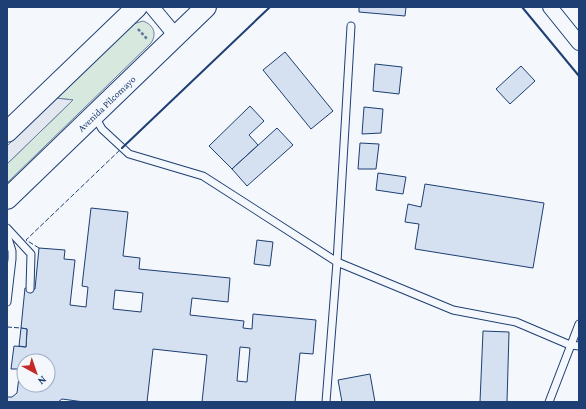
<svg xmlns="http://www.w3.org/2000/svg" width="586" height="409" font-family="'Crimson Pro',serif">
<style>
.green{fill:#d7e8df;stroke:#687fa3}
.parking{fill:#e3e8f0;stroke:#687fa3}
.building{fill:#d5e0f0;stroke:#1d3f73;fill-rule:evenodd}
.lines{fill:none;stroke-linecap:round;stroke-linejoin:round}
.service-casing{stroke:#1d3f73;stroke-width:9}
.minor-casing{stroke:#1d3f73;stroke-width:16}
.secondary-casing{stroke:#1d3f73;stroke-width:22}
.path{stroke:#5e769c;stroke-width:2.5;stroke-dasharray:3 2;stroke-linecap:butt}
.service{stroke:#f4f7fb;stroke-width:7}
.minor{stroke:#f4f7fb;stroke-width:14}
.secondary{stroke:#f4f7fb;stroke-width:20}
.fence{stroke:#1d3f73;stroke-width:1;stroke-dasharray:5 2;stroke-linecap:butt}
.wall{stroke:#1d3f73;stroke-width:2}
.labels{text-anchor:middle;stroke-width:3;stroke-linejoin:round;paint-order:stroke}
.street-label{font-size:10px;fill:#1d3f73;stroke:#f4f7fb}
</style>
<rect width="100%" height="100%" fill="#f4f7fb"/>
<path class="green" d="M143,21C154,25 157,34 151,43L7,183V164L73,100L56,98L133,24Z"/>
<path class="parking" d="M56,98L73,100L7,164V146Z"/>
<g class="building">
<path d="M359,7H406L405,16L359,12Z"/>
<path d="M285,52L333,111L311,129L263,70Z"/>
<path d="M375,64L402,67L399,94L373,91Z"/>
<path d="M521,66L535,81L510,104L496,89Z"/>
<path d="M250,106L264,121L249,135L258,145L232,169L209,146Z"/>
<path d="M364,107L383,109L381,133L362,134Z"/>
<path d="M277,128L293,145L247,186L232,169Z"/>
<path d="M360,143L379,144L376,169H358Z"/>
<path d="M378,173L406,177L403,194L376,190Z"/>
<path d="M425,184L544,203L533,268L415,249L419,224L405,222L408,204L421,207Z"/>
<path d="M91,208L128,212L123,256L140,258L139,269L230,278L228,302L192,298L190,315L244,321L243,328L252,329L253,314L316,320L313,354L300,353L295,402H202L207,355L153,349L147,402H84L62,399L58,402H7V397H12L17,393L20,369H11L14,346L26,347L27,329L21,328L25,288L35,289L39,248L65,250L64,259L75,260L70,305L86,307L88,287L82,286ZM115,290L143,293L141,312L113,309ZM240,347L250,348L247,382L237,381ZM24,361H48V385H24Z"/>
<path d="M257,240L273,242L270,266L254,264Z"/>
<path d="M21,328L27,329L26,347L19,346Z"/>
<path d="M483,331L509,332L507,402H480Z"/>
<path d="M370,374L375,402H342L338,380Z"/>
</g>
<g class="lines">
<defs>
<g id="service">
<path d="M95,117L102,129L129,154L203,176L337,262L453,310L516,322L570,345L579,346"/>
<path d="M7,228L31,254L30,289"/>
<path d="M7,235L12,251V259L7,302"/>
<path d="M326,402L337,262L351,26"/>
<path d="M549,402L579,324"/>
</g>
<g id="minor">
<path d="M152,7L176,36"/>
<path d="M550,7L579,43"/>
</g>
<g id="secondary">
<path d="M7,132L137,7"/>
<path id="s1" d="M7,199L206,7"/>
</g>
</defs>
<use href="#service" class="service-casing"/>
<use href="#minor" class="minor-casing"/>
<use href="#secondary" class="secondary-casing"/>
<path class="path" d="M138,29L148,40"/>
<use href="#service" class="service"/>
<use href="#minor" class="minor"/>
<use href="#secondary" class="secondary"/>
<g class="fence">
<path d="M39,248L26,240L122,148"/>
<path d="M7,327L21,328"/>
</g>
<g class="wall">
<path d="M522,7L579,76"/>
<path d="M122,148L270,7"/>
</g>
</g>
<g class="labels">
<g class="street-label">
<text dy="4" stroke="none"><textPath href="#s1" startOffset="138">Avenida Pilcomayo</textPath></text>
</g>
</g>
<rect width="586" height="409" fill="none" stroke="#1d3f73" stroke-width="16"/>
<g transform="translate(36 373) rotate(140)"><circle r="19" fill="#f4f7fb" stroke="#9eadc5"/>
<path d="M0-3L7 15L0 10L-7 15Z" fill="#c62828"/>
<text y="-6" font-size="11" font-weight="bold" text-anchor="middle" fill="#1d3f73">N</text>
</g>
</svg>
